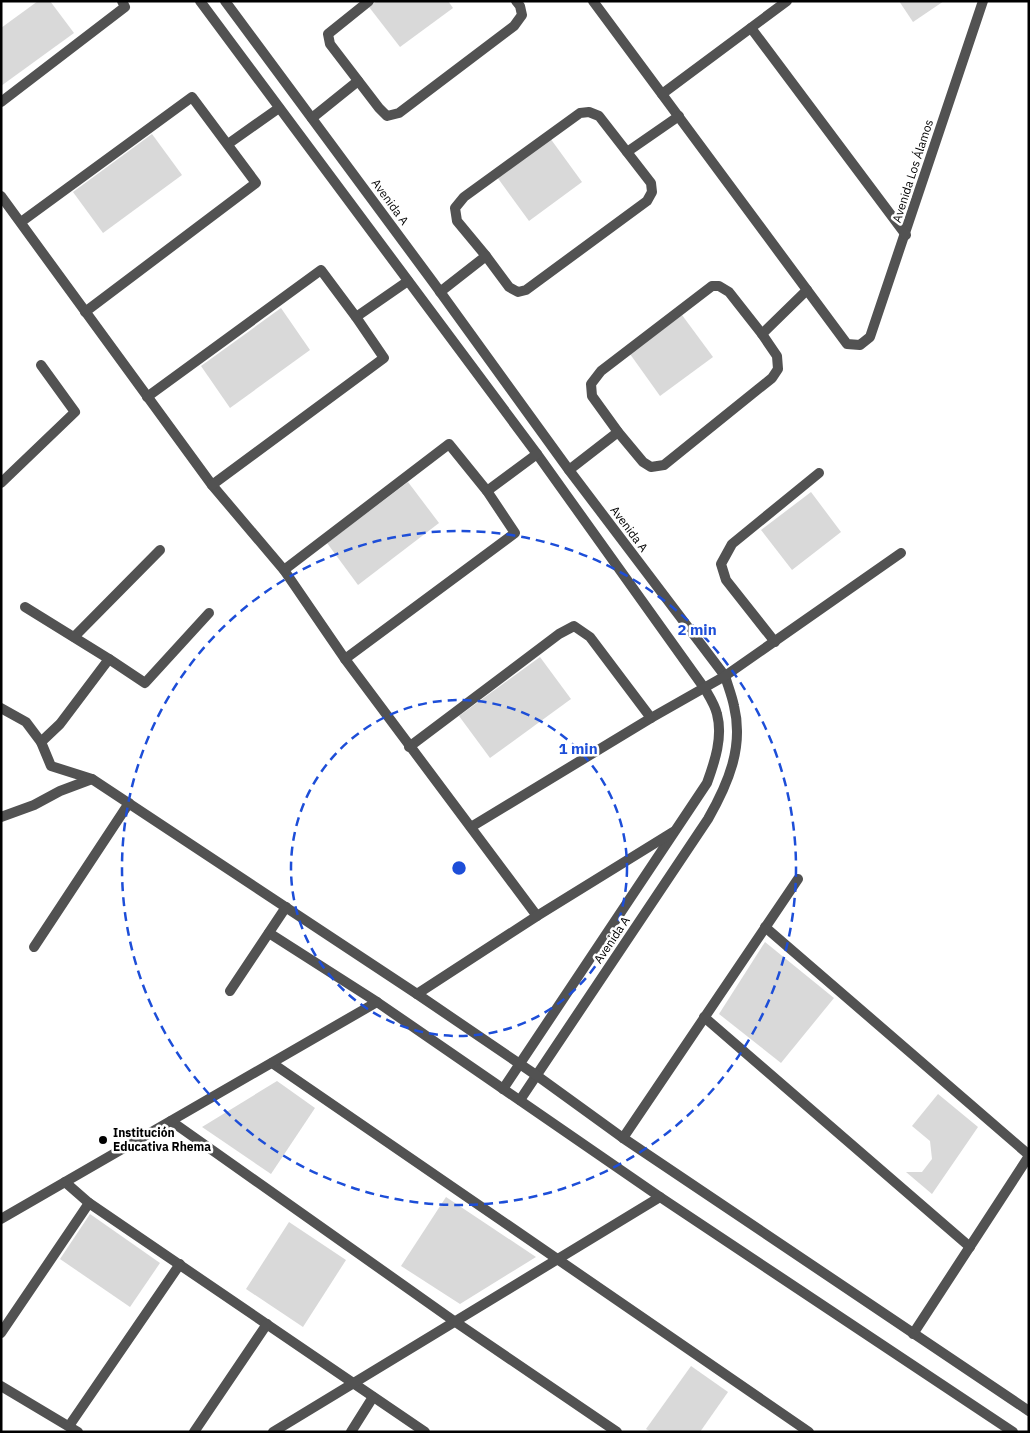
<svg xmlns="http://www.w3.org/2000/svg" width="1030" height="1433" font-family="'IBM Plex Sans',sans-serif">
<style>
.green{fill:#d9d9d9}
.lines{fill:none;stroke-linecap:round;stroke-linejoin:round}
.minor{stroke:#525252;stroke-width:10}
.ring{fill:none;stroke:#1d4ed8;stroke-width:2.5;stroke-dasharray:9 6}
.poi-dot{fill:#000;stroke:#fff;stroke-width:2}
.labels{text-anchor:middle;stroke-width:5;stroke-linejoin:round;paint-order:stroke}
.street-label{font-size:12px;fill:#000;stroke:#fff}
.poi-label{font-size:12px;font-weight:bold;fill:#000;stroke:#fff;text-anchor:start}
.centre{fill:#1d4ed8;stroke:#fff;stroke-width:2.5}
.ring-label{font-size:15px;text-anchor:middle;font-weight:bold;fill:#1d4ed8;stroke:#fff;stroke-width:5;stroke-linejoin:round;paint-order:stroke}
</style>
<rect width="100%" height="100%" fill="#fff"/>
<g class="green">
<path d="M38,1H50L74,33L1,86V28Z"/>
<path d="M377,1H448L453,8L400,47L369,7Z"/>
<path d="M899,1H944L913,22Z"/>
<path d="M152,134L182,175L103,233L73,192Z"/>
<path d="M550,138L582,182L529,221L497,177Z"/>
<path d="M281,308L310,350L230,408L201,366Z"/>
<path d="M682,315L713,357L660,396L630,354Z"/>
<path d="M408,482L439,523L358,585L327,543Z"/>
<path d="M811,492L841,532L792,570L761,530Z"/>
<path d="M540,657L571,699L490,758L459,716Z"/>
<path d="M765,942L834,998L781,1063L719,1014Z"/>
<path d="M277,1081L315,1108L271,1174L202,1127Z"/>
<path d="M938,1094L978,1127L932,1194L906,1172H922L932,1159L930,1141L912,1126Z"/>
<path d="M446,1197L536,1257L460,1304L401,1266Z"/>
<path d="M90,1214L160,1263L130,1307L60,1259Z"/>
<path d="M289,1222L346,1260L303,1327L246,1289Z"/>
<path d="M691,1366L728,1392L700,1432H651L646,1429Z"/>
</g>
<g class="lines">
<g class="minor">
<path d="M200,1L537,454L705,689C709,696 715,705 717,714C723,737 715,761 707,783L503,1089"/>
<path d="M225,1L433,282L569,470L725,676C728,686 732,696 734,706C744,747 728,784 708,819L520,1100"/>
<path d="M369,1L328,34L330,44L379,108L387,116L399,113L514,26L522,15L520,6L516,1"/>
<path d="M593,1L847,344L860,345L870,337L983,1"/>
<path d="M751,28L906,235"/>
<path d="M662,94L787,1"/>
<path d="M1,102L125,7L122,1"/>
<path d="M589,112L599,116L627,152L651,183L652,192L647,201L526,290L518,292L509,287L486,256L457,221L455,208L464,197L580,113Z"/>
<path d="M312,118L358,81"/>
<path d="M228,144L279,108"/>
<path d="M627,152L679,116"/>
<path d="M1,196L212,485L284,570L345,659L537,916"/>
<path d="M21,222L192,97L256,183L85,312"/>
<path d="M712,286H719L729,292L762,334L777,356L778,369L772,378L664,465L651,467L643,462L618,432L592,396L591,384L601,371Z"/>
<path d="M440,292L486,256"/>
<path d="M356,317L408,281"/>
<path d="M762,334L807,290"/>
<path d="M147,397L321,270L356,317L384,358L212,485"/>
<path d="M569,470L618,432"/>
<path d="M1,483L75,412L41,365"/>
<path d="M487,491L537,454"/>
<path d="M284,570L449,444L487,491L515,533L345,659"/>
<path d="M25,607L109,659L145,683L209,613"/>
<path d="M74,637L160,550"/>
<path d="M775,642L726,580L721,564L732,544L819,473"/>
<path d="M1,708L26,722L41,742L51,766L92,779L417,994L536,1075L623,1138L1029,1411"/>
<path d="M41,742L60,724L109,659"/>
<path d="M409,747L559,634L574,626L590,637L651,718"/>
<path d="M1,817L34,805L60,791L92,779"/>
<path d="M471,827L651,718L725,676L901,553"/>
<path d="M765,927L1029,1155"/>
<path d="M269,933L377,1002L660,1197L1013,1432"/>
<path d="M34,947L129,803"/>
<path d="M230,991L286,907"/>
<path d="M417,994L537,916L673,832"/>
<path d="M704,1017L970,1247"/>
<path d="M272,1063L809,1432"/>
<path d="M171,1121L454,1321L617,1432"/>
<path d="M623,1138L798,879"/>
<path d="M65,1182L89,1203L425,1432"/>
<path d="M1,1219L377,1002"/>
<path d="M1,1333L89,1203"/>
<path d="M913,1334L1029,1156"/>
<path d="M1,1386L78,1432"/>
<path d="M69,1426L180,1264"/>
<path d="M194,1432L267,1324"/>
<path d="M273,1432L660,1197"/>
<path d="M351,1432L373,1397"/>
</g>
</g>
<g class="ring">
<circle cx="459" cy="868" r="168"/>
<circle cx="459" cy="868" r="337"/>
</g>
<circle class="poi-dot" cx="103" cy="1140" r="5"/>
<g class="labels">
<g class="street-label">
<text transform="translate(913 171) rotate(-72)" y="4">Avenida Los Álamos</text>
<text transform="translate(390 202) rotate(54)" y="4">Avenida A</text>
<text transform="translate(629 529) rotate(53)" y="4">Avenida A</text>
<text transform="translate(612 940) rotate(-56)" y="4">Avenida A</text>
</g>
<g class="poi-label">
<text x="113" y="1137">Institución<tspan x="113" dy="14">Educativa Rhema</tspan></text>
</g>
</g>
<circle cx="459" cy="868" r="8" class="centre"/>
<g class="ring-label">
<text x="697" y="635">2 min</text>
<text x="578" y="754">1 min</text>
</g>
<rect width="1030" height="1433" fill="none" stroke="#000000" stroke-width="5"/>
</svg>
